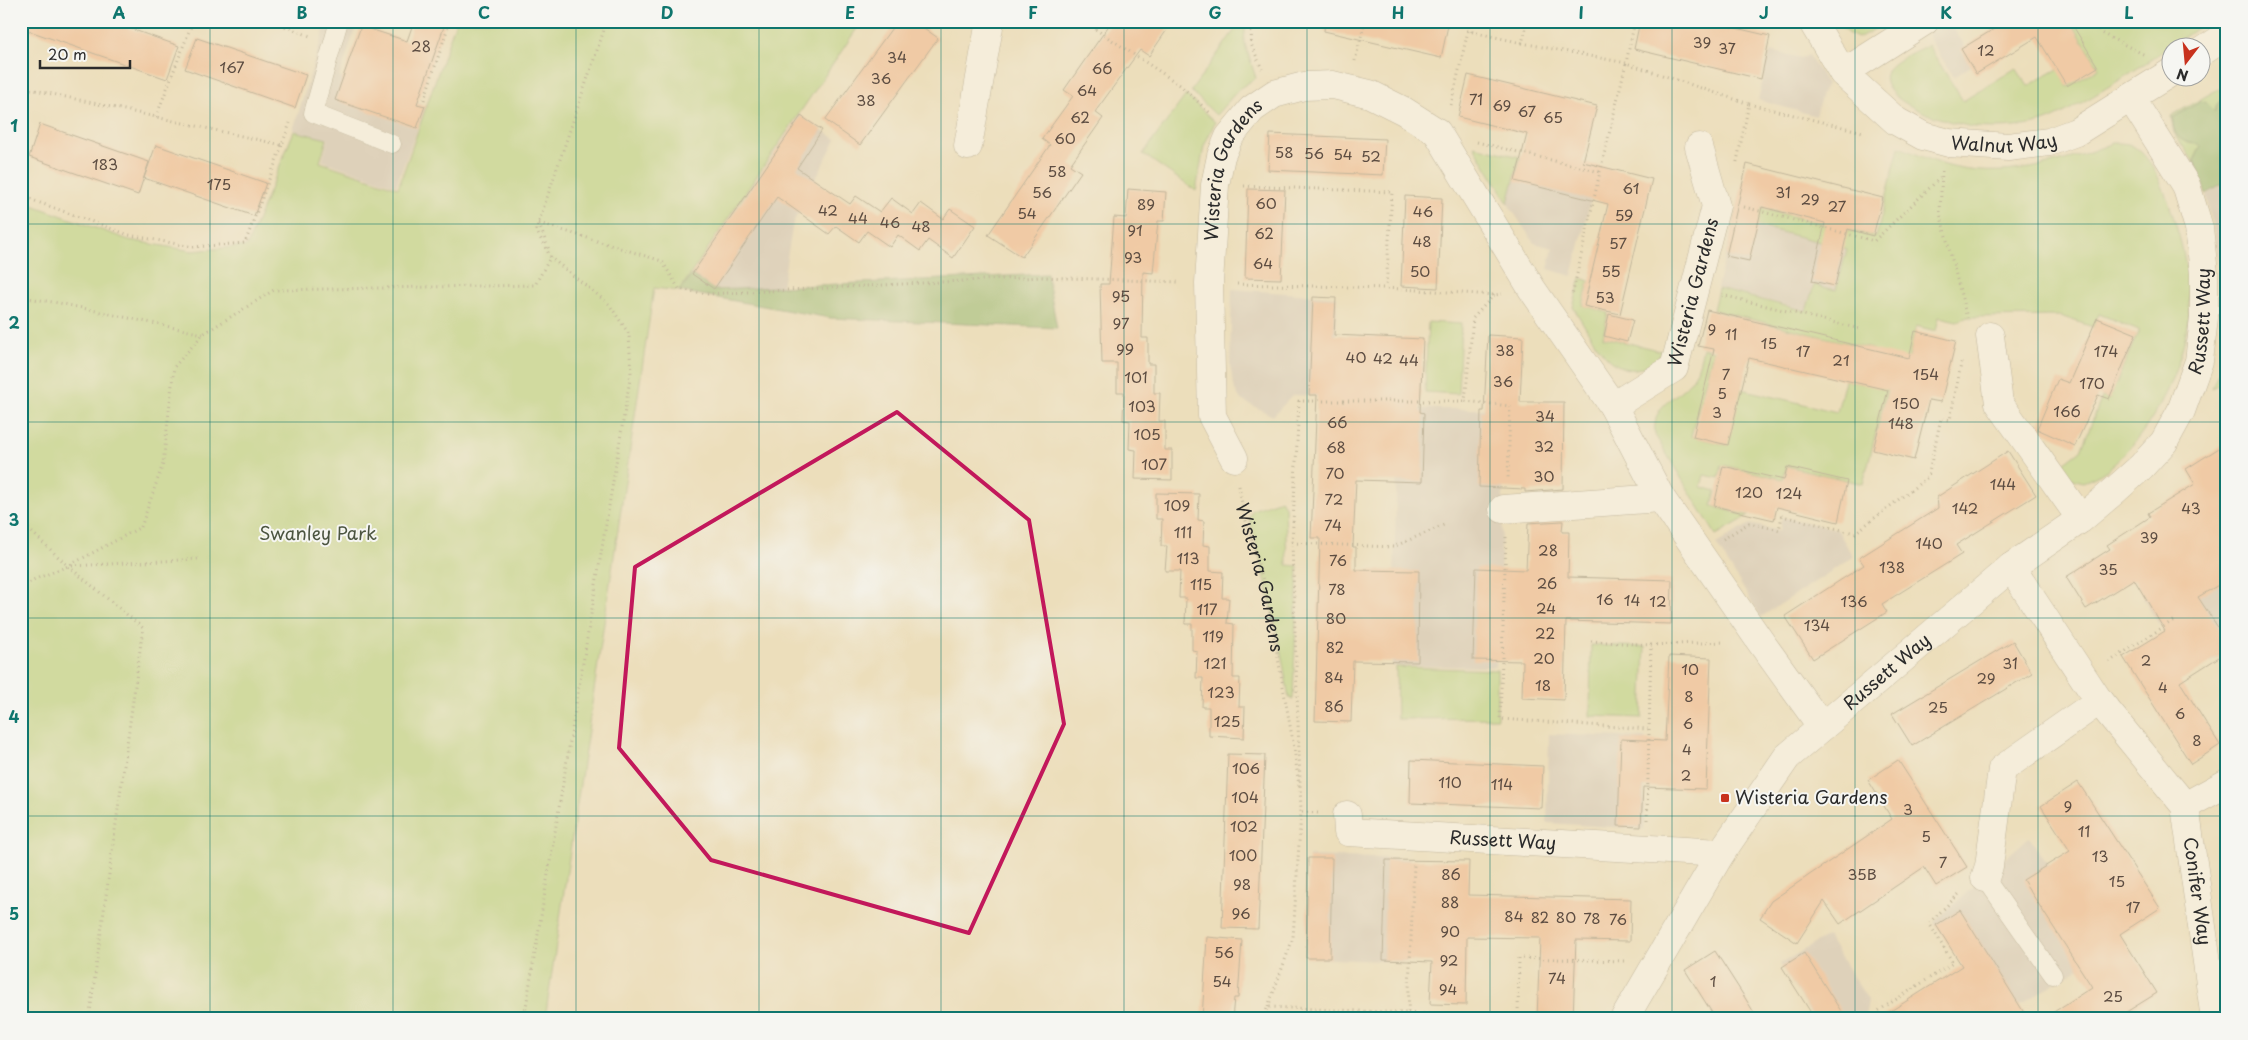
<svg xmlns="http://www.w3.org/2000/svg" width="2248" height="1040" font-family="'Playpen Sans',sans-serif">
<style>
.industrial{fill:#cdc2b9}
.green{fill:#afd47d;stroke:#6d8054}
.forest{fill:#8bb66c;stroke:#5b704c}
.building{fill:#f4b289}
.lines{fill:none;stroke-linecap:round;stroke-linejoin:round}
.lane-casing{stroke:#8c8473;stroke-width:19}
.street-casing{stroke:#8c8473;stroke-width:29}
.path{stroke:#8c8473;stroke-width:3;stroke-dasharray:1 4;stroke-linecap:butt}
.lane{stroke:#fff;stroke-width:18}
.street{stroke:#fff;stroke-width:28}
.marked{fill:none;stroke:#c2185b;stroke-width:4;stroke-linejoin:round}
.grid{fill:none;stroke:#0f766e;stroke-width:1;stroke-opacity:0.55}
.poi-dot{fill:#c8321e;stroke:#f6f6f2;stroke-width:2}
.labels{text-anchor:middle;stroke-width:4;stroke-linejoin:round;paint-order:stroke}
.number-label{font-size:15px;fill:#5d4d42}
.street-label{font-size:18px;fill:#2b2b2b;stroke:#f6f6f2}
.park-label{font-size:18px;fill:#4c5540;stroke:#f6f6f2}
.poi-label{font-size:18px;fill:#2b2b2b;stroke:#f6f6f2;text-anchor:start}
.neatline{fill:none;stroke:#0f766e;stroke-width:2}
.grid-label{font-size:16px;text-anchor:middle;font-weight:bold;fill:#0f766e}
</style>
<rect width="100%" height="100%" fill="#f6f6f2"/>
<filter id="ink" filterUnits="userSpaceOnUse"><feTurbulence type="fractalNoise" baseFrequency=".02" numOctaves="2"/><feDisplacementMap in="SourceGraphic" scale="10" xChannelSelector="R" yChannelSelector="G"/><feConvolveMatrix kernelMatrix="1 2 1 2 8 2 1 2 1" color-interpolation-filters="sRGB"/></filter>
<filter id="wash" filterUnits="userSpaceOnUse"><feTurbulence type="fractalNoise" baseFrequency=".0096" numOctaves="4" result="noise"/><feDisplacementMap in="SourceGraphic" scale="20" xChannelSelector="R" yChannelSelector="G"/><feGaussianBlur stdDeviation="1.12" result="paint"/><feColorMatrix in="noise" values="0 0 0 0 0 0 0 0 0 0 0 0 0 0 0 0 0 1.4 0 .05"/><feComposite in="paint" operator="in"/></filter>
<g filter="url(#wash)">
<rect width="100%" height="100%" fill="#ecdebb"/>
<g class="industrial">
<path d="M327,21H358L339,77L426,106L396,186L322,161L328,139L293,130Z"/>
<path d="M1931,21H1949L1938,28L1949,22L1965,46L1961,50L1971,66L1954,77L1927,35L1936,29Z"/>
<path d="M1770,51L1802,58L1809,55L1827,84L1822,93L1816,116L1758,100Z"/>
<path d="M800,115L836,139L793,223L782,287L714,289L692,274Z"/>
<path d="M1520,157L1579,171L1591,199L1572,276L1548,269L1553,248L1534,243L1508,204Z"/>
<path d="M2227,183V294L2222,297L2215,238L2206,195Z"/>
<path d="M1734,221L1846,249L1836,289L1813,284L1806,310L1717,288Z"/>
<path d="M1232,289L1337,297L1334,397L1293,395L1273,416L1241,400L1235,390L1230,366Z"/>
<path d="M1398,409H1504L1503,509L1496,667L1392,666Z"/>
<path d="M1782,517L1837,529L1853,557L1761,617L1716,544L1750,524L1779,531Z"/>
<path d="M2227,549V653L2212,663L2191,635L2170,618L2159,625L2143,598Z"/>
<path d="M1549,734L1645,738L1644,829L1547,823Z"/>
<path d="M2029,837L2108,950L1997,1019L1934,922Z"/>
<path d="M1309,856L1410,859L1407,962L1306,958Z"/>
<path d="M1827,936L1868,1000L1865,1019H1814L1780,964Z"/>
</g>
<g class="green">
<path d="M456,21H862L679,291L654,288L545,1019H21V201L129,240L192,251L247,246L294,131L327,139L320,162L398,188Z"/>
<path d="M1241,21H1246L1244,41L1256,78L1240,88L1216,115L1191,91Z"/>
<path d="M1837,21H1851L1855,27L1866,21H1890L1858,38L1847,33Z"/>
<path d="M2071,21H2208C2169,47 2131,74 2090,98C2073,107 2058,118 2039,123C2020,128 1995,129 1975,127C1955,125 1873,102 1887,71C1892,61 1918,50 1928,45L1963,101L2016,68L2028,86L2058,69L2068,87L2099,68Z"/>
<path d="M2227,84V96L2217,104L2214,111L2207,103L2201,101L2172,118C2173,136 2181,144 2199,144L2201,146L2194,160L2197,167L2174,133L2171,116Z"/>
<path d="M1186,95L1215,122L1204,146L1196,191L1143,154Z"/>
<path d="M2113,143C2117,143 2123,143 2128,144C2149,151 2161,182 2168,201C2179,232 2188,264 2189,297C2191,356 2153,434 2107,470C2100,475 2091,479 2083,482L2066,477L2060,466L2081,450L2102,397L2109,400L2139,330L2099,314L2093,327L2060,316L1968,317L1957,321L1939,317L1936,331L1916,326L1901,392L1887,389L1863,484L1787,466L1783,479L1722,465L1719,478L1704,475L1701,487L1716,491L1712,506L1749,516L1716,535L1655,435C1652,404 1673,401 1690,382C1698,373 1700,360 1703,348L1713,351L1691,436L1727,445L1741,389L1837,412L1845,380L1863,384L1872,349L1713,310L1718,289L1806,311L1814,285L1836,290L1847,249L1734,220L1739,203L1876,237L1899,147C1914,153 1930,160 1945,165C2000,181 2062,164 2113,143Z"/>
<path d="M1474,146L1520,157L1508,203Z"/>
<path d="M1581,278L1589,281L1583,305L1608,313L1603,337L1662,351C1658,359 1649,365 1641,368C1608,378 1588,329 1573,307Z"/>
<path d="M1428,322L1461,324L1458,394L1425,392Z"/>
<path d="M2227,336V380L2212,388L2223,361Z"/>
<path d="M1281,500L1285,506L1287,565L1298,566L1293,699L1289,698C1279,637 1266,577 1249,517L1252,510Z"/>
<path d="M1591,645L1645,647L1642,718L1590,716Z"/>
<path d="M1396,667L1497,670V718L1397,719Z"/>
</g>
<g class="forest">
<path d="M2227,96V182L2206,194L2195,159L2201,146L2199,144C2182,144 2172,135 2173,118L2201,101L2207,103L2215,111L2217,104Z"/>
<path d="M1047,274L1057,328L830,318L679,291L692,275L714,290Z"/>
</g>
<g id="blocks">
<g class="building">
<path d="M21,21H109L179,46L167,79L21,28Z"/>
<path d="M414,21H446L417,104L425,106L417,128L335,100L361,26L407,41Z"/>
<path d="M897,21H914L938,38L860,145L825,120Z"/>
<path d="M1112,21H1173L1149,56L1140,50L1095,112L1103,118L1070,165L1081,172L1022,257L988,235L1050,145L1042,139L1073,96L1064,90Z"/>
<path d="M1325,21H1449L1441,58L1324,31Z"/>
<path d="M1640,21H1706L1770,36L1761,79L1634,49Z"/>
<path d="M2007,21H2070L2098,67L2067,86L2037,37L1976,74L1961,49Z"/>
<path d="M197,38L306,75L295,108L185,69Z"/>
<path d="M1468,75L1597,106L1583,162L1652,179L1620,314L1584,306L1608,204L1515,181L1527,134L1458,117Z"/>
<path d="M801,116L822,130L797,168L850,204L856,196L880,212L891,198L913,214L921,203L943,219L950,209L975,226L953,258L928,240L920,251L898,235L890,247L867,231L859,242L836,226L829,234L777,197L714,289L692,274Z"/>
<path d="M40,124L149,162L138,195L29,157Z"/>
<path d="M1270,134L1385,139L1383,175L1268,170Z"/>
<path d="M156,145L266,183L254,216L144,178Z"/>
<path d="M1747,164L1883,198L1873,236L1848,229L1835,286L1812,281L1825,223L1762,207L1749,261L1726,256Z"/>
<path d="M1128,189L1166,192L1164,221H1158L1153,273L1143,272L1142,338H1148V364H1154V393H1160L1159,421H1165V450H1172V480L1135,479L1136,450L1129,449L1130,421L1123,420L1124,392H1117V363H1102L1100,284H1109L1114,217L1126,218Z"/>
<path d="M1248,189L1285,190L1281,279L1245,278Z"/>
<path d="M1405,196L1442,198L1438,288L1401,286Z"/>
<path d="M1313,297L1336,298L1334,335L1423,339L1420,412L1424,413L1422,482L1356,480L1353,547H1356V570L1419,571L1418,662L1353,661L1351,722L1315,721L1320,538H1311L1317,395H1309Z"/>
<path d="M1707,310L1909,358L1915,331L1956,341L1941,402L1929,400L1914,460L1873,450L1888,390L1749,358L1728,445L1693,437L1714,349L1698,346Z"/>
<path d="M1609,314L1633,320L1627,342L1604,336Z"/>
<path d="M2097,318L2136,334L2109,399L2098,395L2075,446L2037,429L2058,379L2069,383Z"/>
<path d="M1488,335L1523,337L1520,402H1564L1563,489L1525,492V489L1479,487L1481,411H1484Z"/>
<path d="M2227,443V580L2198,597L2227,641V652L2180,682L2220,745L2191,764L2123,657L2165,631L2134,579L2086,609L2066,577L2110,549L2107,545L2150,517L2148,513L2195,484L2186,469Z"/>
<path d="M2008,451L2036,495L1956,545L1962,554L1882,604L1887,612L1813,659L1785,616L1864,565L1859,558L1938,508L1937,497Z"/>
<path d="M1723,466L1784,480L1787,467L1847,481L1838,522L1777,507L1774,520L1714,506Z"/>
<path d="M1156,493L1199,494L1198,520L1204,521L1203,545L1210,546V571L1223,572L1222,598H1229L1227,623L1234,624L1233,678H1240L1239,707H1245L1244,738L1209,736V707H1202L1203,678H1196L1197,651L1192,650V624H1185L1186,598H1179L1180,571H1165L1167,546H1161L1162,519H1156Z"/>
<path d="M1563,521L1562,532H1569L1568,577L1672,580L1671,624L1566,621L1564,700L1522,698L1523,661L1473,660L1476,568L1526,570L1528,523Z"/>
<path d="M2013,641L2032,673L1912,746L1892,714Z"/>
<path d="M1669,656L1711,658L1706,789L1643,787L1641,827L1618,826L1621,739L1665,741Z"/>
<path d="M1228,754L1265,755L1258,929L1222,928Z"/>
<path d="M1411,760L1543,766L1541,808L1410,803Z"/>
<path d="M1898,760L1967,867L1936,886L1924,867L1840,924L1824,901L1797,943L1760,918L1771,901L1892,819L1868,780Z"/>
<path d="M2078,782L2160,908L2120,934L2157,993L2115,1019H2043L2092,987L2023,880L2070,851L2041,806Z"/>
<path d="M1308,858H1332L1330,958H1306Z"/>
<path d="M1386,860L1469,861L1468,895L1631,899L1630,941L1576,940L1573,1019H1537L1540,938L1467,937L1466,1005L1430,1004L1432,962L1383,960Z"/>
<path d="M1960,910L2028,1019H1878L1962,966L1936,925Z"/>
<path d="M1207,937L1242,940L1238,998H1234L1232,1019H1202Z"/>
<path d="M1715,951L1742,993L1758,1019H1716L1685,970Z"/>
<path d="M1804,953L1846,1019H1815L1782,967Z"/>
</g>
</g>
</g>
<g filter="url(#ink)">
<use href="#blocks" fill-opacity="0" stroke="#8c8473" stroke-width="1"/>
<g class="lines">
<defs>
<g id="lane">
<path d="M339,21L313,113L392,144"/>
<path d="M1985,878L2053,975"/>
</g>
<g id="street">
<path id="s2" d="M1812,21L1843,73L1896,121L1923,136L1949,143L2008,147L2049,142L2076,132L2170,73"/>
<path d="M2200,53L2227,35"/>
<path d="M1843,73L1925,21"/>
<path d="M968,146L990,21"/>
<path d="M1990,336L1999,403L2081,519"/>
<path id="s3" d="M1613,406L1674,368L1716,206L1699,147"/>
<path id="s4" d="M1234,458L1212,416L1209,283L1215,185L1221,156L1229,137L1252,109L1274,94L1304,86L1333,85L1370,94L1404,111L1437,132L1532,289L1613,406L1661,498L1760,641L1822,727"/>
<path d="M1503,509L1661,498"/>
<path id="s5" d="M2011,567L2099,701L2185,806L2215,1019"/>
<path d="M2185,806L2227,783"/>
<path id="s6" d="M1347,815L1348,832L1721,853"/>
<path d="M1985,878L1989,866L2002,769L2099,701"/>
<path id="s7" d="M1624,1019L1721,853L1787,757L2011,567L2081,519L2113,492L2141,467L2164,442L2181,411L2199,361L2204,318V273L2199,228L2186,185L2131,98"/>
</g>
</defs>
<use href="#lane" class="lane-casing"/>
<use href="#street" class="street-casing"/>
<g class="path">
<path d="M271,21L310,36"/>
<path d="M1083,21L1180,85L1210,113"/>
<path d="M1252,21L1251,44L1262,69"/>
<path d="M1470,21L1472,32"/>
<path d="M2094,21L2101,33L2145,55"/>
<path d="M2183,21L2187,28"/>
<path d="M1522,43L1626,63L1635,21"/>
<path d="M1355,61L1365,21"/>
<path d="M21,87L282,145L290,123"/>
<path d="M424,100L450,21"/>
<path d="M1749,104L1863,132"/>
<path d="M1451,105L1468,31L1522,43L1528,21"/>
<path d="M156,117L193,21"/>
<path d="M1477,142L1600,172L1572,296"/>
<path d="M1942,171L1940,213L1967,318"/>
<path d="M1600,172L1626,63L1749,104L1736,166"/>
<path d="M1244,186L1392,192L1386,288"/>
<path d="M21,196L129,235L193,247L245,243L282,145"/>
<path d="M1744,207L1874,241L1940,178"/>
<path d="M539,223L662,261L679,289L708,294L1041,277L1180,282"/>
<path d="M539,224L549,250"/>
<path d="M1237,284L1386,288L1494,295L1502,294"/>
<path d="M1494,295L1473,318L1465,401L1510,406L1508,480"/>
<path d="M1722,295L1860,329"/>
<path d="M21,297L59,303L203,334"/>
<path id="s1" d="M1239,486L1243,510L1266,591L1294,748L1299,786"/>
<path d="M21,522L68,566L143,628L89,1019"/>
<path d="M1506,537L1500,719L1648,729"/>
<path d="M1723,539L1749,523L1779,530L1782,516L1855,533L1928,477L1941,418L1950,420L1962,359"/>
<path d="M1292,543L1393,547L1446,524"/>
<path d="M72,566L198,559"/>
<path d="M21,588L33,580L68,566L141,527L163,464L174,367L203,334L274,290L535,285L551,256"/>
<path d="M1591,641L1651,645"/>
<path d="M2109,662L2174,620"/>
<path d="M1302,812L1318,813"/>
<path d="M1647,820L1651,645L1724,642"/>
<path d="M1268,1007L1293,938L1301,812L1292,543L1299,401H1465"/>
<path d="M1408,1013L1476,1016V1019"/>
<path d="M1476,1016L1518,1017L1519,958L1625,961"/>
<path d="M524,1019L631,373L629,334L609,304L551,258L536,230L607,21"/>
<path d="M1262,1019L1268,1007L1408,1013L1414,864"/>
<path d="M1874,1019L1878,1011L1953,963L1929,923L1961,892"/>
</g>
<use href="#lane" class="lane"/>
<use href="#street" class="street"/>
</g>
</g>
<path d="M0 0H2248V1040H0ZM897,412L1029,520L1064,724L969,933L711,860L619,748L635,567Z" fill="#ecdebb" fill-opacity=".55" fill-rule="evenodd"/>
<path class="marked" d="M897,412L1029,520L1064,724L969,933L711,860L619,748L635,567Z"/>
<path class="grid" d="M210,21V1019M393,21V1019M576,21V1019M759,21V1019M941,21V1019M1124,21V1019M1307,21V1019M1490,21V1019M1672,21V1019M1855,21V1019M2038,21V1019M21,224H2227M21,422H2227M21,618H2227M21,816H2227"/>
<rect class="poi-dot" x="1720" y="793" width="10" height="10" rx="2.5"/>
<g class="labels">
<g class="number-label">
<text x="1702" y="48">39</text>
<text x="421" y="52">28</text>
<text x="1727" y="54">37</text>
<text x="1986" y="56">12</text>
<text x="897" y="63">34</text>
<text x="232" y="73">167</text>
<text x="1102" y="74">66</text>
<text x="881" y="84">36</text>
<text x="1087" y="96">64</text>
<text x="1476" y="105">71</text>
<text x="866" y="106">38</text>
<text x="1502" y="111">69</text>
<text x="1527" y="117">67</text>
<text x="1080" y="123">62</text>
<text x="1553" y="123">65</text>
<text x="1065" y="144">60</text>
<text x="1284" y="158">58</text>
<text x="1314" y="159">56</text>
<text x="1343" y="160">54</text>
<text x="1371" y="162">52</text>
<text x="105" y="170">183</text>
<text x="1057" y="177">58</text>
<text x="219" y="190">175</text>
<text x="1631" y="194">61</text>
<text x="1042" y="198">56</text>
<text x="1783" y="198">31</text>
<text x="1810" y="205">29</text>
<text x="1266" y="209">60</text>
<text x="1146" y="210">89</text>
<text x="1837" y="212">27</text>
<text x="828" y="216">42</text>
<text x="1423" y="217">46</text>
<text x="1027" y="219">54</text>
<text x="1624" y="221">59</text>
<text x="858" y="224">44</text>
<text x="890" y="228">46</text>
<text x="921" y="232">48</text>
<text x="1135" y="236">91</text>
<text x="1264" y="239">62</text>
<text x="1422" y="247">48</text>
<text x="1618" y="249">57</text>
<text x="1133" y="263">93</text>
<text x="1263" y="269">64</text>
<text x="1420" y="277">50</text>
<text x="1611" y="277">55</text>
<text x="1121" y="302">95</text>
<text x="1605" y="303">53</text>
<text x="1121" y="329">97</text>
<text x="1712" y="335">9</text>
<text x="1731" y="340">11</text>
<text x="1769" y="349">15</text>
<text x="1125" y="355">99</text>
<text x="1505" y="356">38</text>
<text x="1803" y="357">17</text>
<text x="2106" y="357">174</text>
<text x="1356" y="363">40</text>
<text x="1383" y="364">42</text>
<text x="1409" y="366">44</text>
<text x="1841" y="366">21</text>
<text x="1726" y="380">7</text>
<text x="1926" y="380">154</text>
<text x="1136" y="383">101</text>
<text x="1503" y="387">36</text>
<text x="2092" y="389">170</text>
<text x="1722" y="399">5</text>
<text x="1906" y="409">150</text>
<text x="1142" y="412">103</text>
<text x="2067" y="417">166</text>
<text x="1717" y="418">3</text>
<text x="1545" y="422">34</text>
<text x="1337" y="428">66</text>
<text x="1901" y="429">148</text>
<text x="1147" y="440">105</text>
<text x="1544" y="452">32</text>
<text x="1336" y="453">68</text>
<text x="1154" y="470">107</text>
<text x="1335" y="479">70</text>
<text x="1544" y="482">30</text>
<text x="2003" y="490">144</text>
<text x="1749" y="498">120</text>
<text x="1789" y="499">124</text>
<text x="1334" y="505">72</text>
<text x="1177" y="511">109</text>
<text x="1965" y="514">142</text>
<text x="2191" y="514">43</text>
<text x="1333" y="531">74</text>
<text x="1183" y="538">111</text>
<text x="2149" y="543">39</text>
<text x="1929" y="549">140</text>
<text x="1548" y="556">28</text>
<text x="1188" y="564">113</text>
<text x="1338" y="566">76</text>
<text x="1892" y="573">138</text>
<text x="2108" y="575">35</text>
<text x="1547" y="589">26</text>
<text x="1201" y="590">115</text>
<text x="1337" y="595">78</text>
<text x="1605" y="605">16</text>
<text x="1632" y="606">14</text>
<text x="1658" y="607">12</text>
<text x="1854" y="607">136</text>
<text x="1546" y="614">24</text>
<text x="1207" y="615">117</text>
<text x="1336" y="624">80</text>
<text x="1817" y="631">134</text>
<text x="1545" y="639">22</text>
<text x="1213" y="642">119</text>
<text x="1335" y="653">82</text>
<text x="1544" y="664">20</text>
<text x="2146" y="666">2</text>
<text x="1215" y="669">121</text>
<text x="2010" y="669">31</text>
<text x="1690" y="675">10</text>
<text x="1334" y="683">84</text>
<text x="1986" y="684">29</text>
<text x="1543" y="691">18</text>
<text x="2163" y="693">4</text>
<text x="1221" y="698">123</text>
<text x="1689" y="702">8</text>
<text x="1334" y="712">86</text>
<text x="1938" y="713">25</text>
<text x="2180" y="719">6</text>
<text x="1227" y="727">125</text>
<text x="1688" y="729">6</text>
<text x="2197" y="746">8</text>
<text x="1687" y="755">4</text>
<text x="1246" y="774">106</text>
<text x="1686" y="781">2</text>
<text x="1450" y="788">110</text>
<text x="1502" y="790">114</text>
<text x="1245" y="803">104</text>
<text x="2068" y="812">9</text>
<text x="1908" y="815">3</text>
<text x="1244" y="832">102</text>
<text x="2084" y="837">11</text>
<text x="1926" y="842">5</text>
<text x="1243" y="861">100</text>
<text x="2100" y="862">13</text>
<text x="1943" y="868">7</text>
<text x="1451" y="880">86</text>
<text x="1862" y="880">35B</text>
<text x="2117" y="887">15</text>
<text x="1242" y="890">98</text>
<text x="1450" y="908">88</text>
<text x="2133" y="913">17</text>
<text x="1241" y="919">96</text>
<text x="1514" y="922">84</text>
<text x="1540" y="923">82</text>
<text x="1566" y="923">80</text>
<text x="1592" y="924">78</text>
<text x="1618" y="925">76</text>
<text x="1450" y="937">90</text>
<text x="1224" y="958">56</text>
<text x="1449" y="966">92</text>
<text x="1557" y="984">74</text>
<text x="1222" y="987">54</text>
<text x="1713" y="987">1</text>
<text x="1448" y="995">94</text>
<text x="2113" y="1002">25</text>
</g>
<g class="street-label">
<text dy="6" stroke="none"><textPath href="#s2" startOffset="245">Walnut Way</textPath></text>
<text dy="6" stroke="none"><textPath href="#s4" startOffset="299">Wisteria Gardens</textPath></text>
<text dy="6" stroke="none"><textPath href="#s3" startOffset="150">Wisteria Gardens</textPath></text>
<text dy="6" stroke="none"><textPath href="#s7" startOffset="929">Russett Way</textPath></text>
<text dy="6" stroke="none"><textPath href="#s1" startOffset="94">Wisteria Gardens</textPath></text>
<text dy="6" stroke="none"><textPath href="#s7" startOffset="440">Russett Way</textPath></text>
<text dy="6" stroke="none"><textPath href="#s6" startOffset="172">Russett Way</textPath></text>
<text dy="6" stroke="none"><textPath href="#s5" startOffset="382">Conifer Way</textPath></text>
</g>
<g class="park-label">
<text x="318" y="540">Swanley Park</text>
</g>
<g class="poi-label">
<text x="1735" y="804">Wisteria Gardens</text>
</g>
</g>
<rect width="2248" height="1040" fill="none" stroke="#f6f6f2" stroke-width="55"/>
<g transform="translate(2186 62) rotate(196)"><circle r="24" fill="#f6f6f2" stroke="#a5a5a2"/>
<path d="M0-4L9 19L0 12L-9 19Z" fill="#c8321e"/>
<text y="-8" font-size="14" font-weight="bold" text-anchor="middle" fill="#2b2b2b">N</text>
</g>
<path d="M40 60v8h90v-8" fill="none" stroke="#2b2b2b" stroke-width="2.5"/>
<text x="48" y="60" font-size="15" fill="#2b2b2b" stroke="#f6f6f2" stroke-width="4" paint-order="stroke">20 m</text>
<rect x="28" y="28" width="2192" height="984" class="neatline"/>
<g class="grid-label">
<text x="119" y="19">A</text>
<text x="302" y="19">B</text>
<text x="484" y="19">C</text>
<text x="667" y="19">D</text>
<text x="850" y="19">E</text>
<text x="1033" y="19">F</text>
<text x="1215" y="19">G</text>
<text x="1398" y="19">H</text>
<text x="1581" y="19">I</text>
<text x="1764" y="19">J</text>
<text x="1946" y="19">K</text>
<text x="2129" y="19">L</text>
<text x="14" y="132">1</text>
<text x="14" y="329">2</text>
<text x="14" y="526">3</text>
<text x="14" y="723">4</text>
<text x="14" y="920">5</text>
</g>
</svg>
